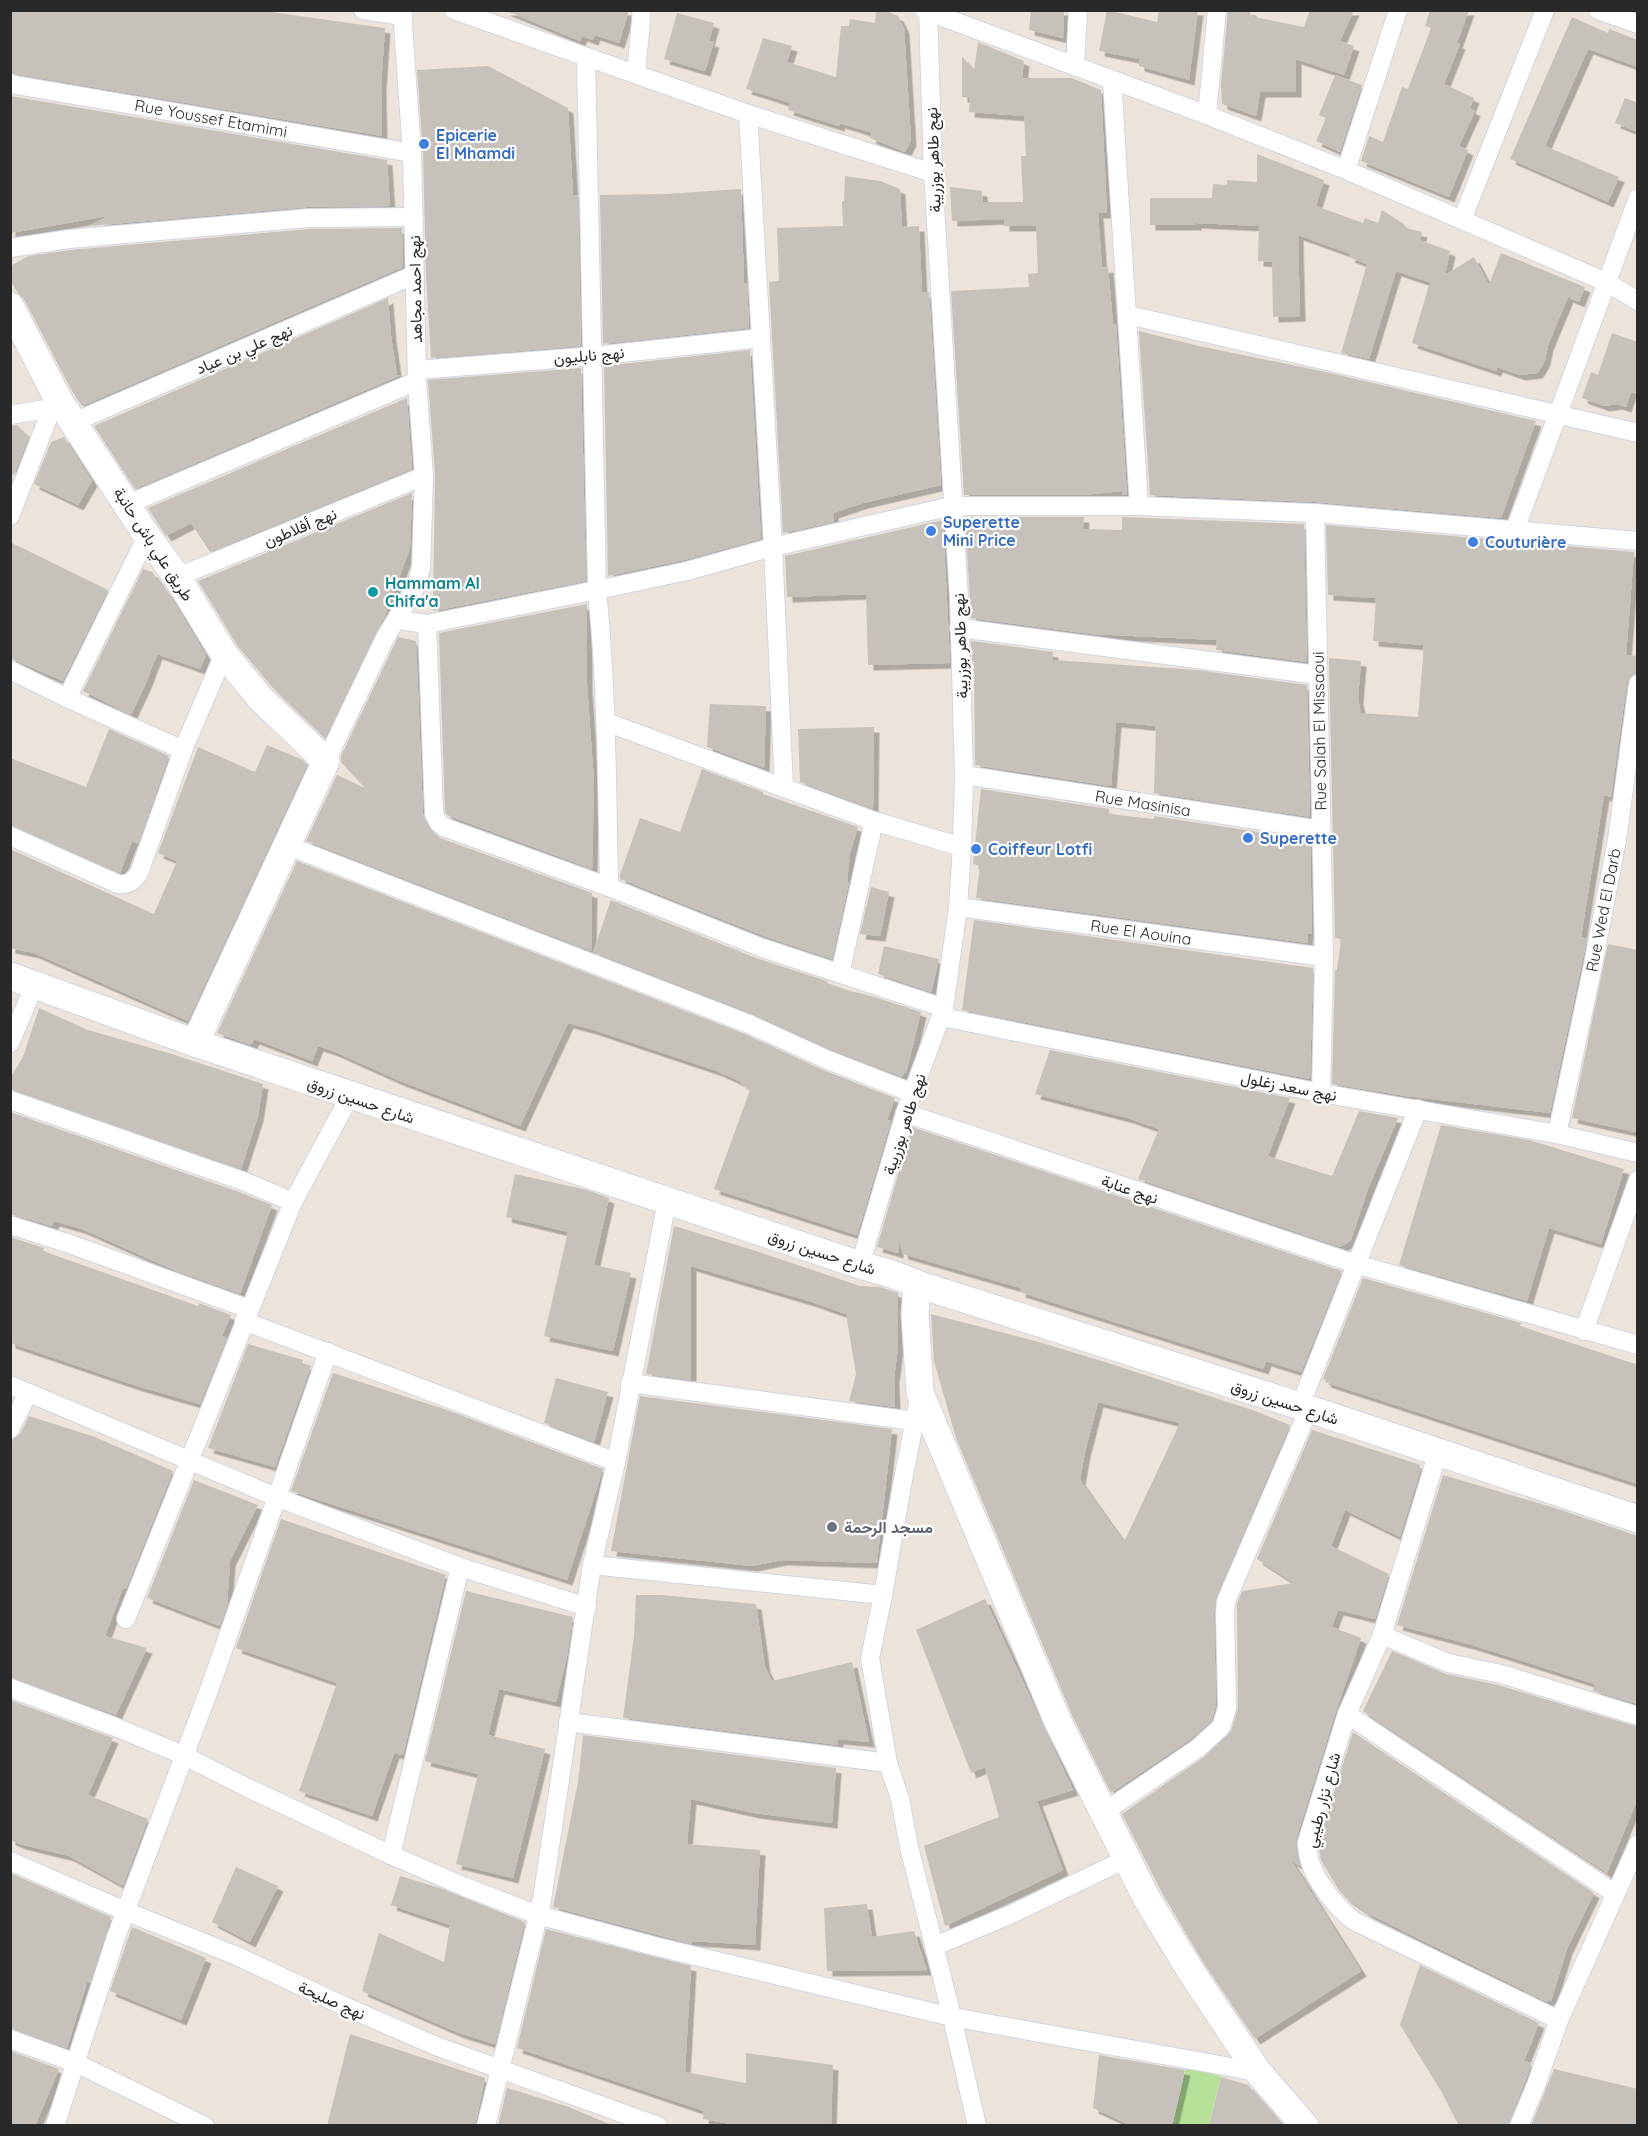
<svg xmlns="http://www.w3.org/2000/svg" width="1648" height="2136" font-family="Quicksand,Vazirmatn,sans-serif">
<style>
.green{fill:#b6e199}
.building{fill:#c7c1bb;fill-rule:evenodd;filter:url(#shadow)}
.lines{fill:none;stroke-linecap:round;stroke-linejoin:round}
.street-casing{stroke:#d1d5e2;stroke-width:20}
.secondary-casing{stroke:#d1d5e2;stroke-width:29}
.street{stroke:#fff;stroke-width:18}
.secondary{stroke:#fff;stroke-width:27}
.shop-dot{fill:#3f7fe0;stroke:#fff;stroke-width:2}
.culture-dot{fill:#0f9aa8;stroke:#fff;stroke-width:2}
.worship-dot{fill:#6b7280;stroke:#fff;stroke-width:2}
.labels{text-anchor:middle;stroke-width:4.5;stroke-linejoin:round;paint-order:stroke}
.street-label{font-size:16px;fill:#292929;stroke:#fff}
.shop-label{font-size:16px;font-weight:bold;fill:#366cbe;stroke:#fff;text-anchor:start}
.culture-label{font-size:16px;font-weight:bold;fill:#0d838f;stroke:#fff;text-anchor:start}
.worship-label{font-size:16px;font-weight:bold;fill:#5b616d;stroke:#fff;text-anchor:start}
</style>
<defs>
<filter id="shadow"><feDropShadow dx="5.5" dy="5.5" stdDeviation="0" flood-color="#0004"/></filter>
</defs>
<rect width="100%" height="100%" fill="#ece4db"/>
<path class="green" d="M1186,2068L1221,2076L1209,2125L1172,2126Z"/>
<g class="building">
<path d="M10,10H257L385,28L381,85L382,136L10,73Z"/>
<path d="M504,10H629L619,43L595,35L593,40L582,36L580,41Z"/>
<path d="M876,10H884L898,16L904,28L911,141L905,152L870,138L872,133L840,123L839,126L788,110L790,103L746,89L763,38L792,46L787,62L836,77L841,26H849L850,19L875,23Z"/>
<path d="M1031,10H1064L1063,38L1029,30Z"/>
<path d="M1107,10L1157,22L1159,10H1198L1189,80L1139,66V59L1099,51Z"/>
<path d="M1228,10H1251L1250,16L1304,27L1310,10H1354L1340,41L1354,46L1344,75L1296,59V92H1260L1256,116L1222,104L1221,85Z"/>
<path d="M1430,10H1469L1457,43L1460,44L1444,84L1474,98L1470,108L1475,111L1459,146L1468,150L1449,197L1361,161L1369,136L1383,142L1402,87L1408,89L1431,28L1425,26Z"/>
<path d="M677,13L714,23L709,41L714,42L705,71L664,59Z"/>
<path d="M1572,17L1608,33L1609,29L1638,40V67L1588,49L1545,146L1619,177L1608,202L1510,159Z"/>
<path d="M978,42L1024,61L1022,78H1072L1101,90L1107,213H1098L1102,268L1108,267L1113,324L1116,325L1127,495H1122V491L1084,495H964L951,291L1029,287L1028,274L1038,273L1036,226H1004V219L952,221L950,187L982,191L983,202H1023L1021,156H1026L1024,116L969,112L970,98L962,97V56L974,71Z"/>
<path d="M488,66L568,108L573,195H578L581,346L431,358L426,276L423,152L417,70Z"/>
<path d="M1335,75L1362,85L1340,152L1316,141L1326,118L1319,115Z"/>
<path d="M10,96L387,160L390,206L307,207L89,226L108,216L10,233Z"/>
<path d="M1625,98L1638,103V132L1615,123Z"/>
<path d="M1257,154L1324,180L1316,206L1363,223L1365,218L1378,223L1382,210L1404,224L1406,228L1422,232L1420,240L1450,251L1445,275L1474,257L1489,285L1501,253L1585,287L1579,302L1568,297L1548,345L1545,360L1540,369L1537,373L1520,375L1497,367L1496,371L1412,343L1429,285L1432,283L1396,271L1369,359L1341,353L1367,264L1349,257L1351,254L1298,235L1300,316L1273,317L1272,262L1258,261L1259,226L1196,223V225H1150V198H1212L1213,184L1227,185V180L1257,182Z"/>
<path d="M845,176L880,181L900,189L902,227L919,226L922,292H929L941,485L863,503L833,513L834,522L783,533L769,282L779,281L777,228L843,226L842,201H844Z"/>
<path d="M741,189L744,283H747L749,328L603,344L600,195L665,194Z"/>
<path d="M402,228L403,267L82,406L72,391L24,299L17,292L10,279V266L29,256L70,250L309,229Z"/>
<path d="M388,298L391,336L397,376L401,375L135,489L94,426Z"/>
<path d="M1139,331L1199,346L1326,372L1536,421L1501,518L1316,502L1150,495Z"/>
<path d="M1612,333L1638,342V394L1631,392L1626,407L1617,404L1604,406L1582,398L1591,372L1598,375Z"/>
<path d="M750,350L761,539L684,560L608,576L604,366Z"/>
<path d="M581,368L586,581L433,611L435,475L428,380Z"/>
<path d="M407,398L412,469L210,552L191,523L166,536L148,508Z"/>
<path d="M17,425L29,437L14,475L10,473V426Z"/>
<path d="M64,437L92,481L78,505L34,484L51,442Z"/>
<path d="M412,493L410,548L384,618L325,738L272,687L237,645L198,581Z"/>
<path d="M965,517H1084L1083,529L1122,530V517L1304,524L1307,662L1216,650L1217,640L1091,634L971,618Z"/>
<path d="M943,520L950,663L868,665L866,594L787,597L785,556Z"/>
<path d="M1326,525L1634,552L1626,655L1638,656V673L1630,677L1627,682L1611,797L1604,795L1581,937L1587,939L1550,1113L1406,1096L1332,1084L1335,970H1337L1341,939L1335,938L1329,658L1361,661L1358,699L1361,713L1418,717L1424,645L1373,641L1376,598L1328,595Z"/>
<path d="M10,542L108,590L63,681L10,658Z"/>
<path d="M143,569L152,572L165,591L167,590L206,655L200,669L157,654L146,683L131,715L83,691Z"/>
<path d="M587,604V685L594,783L592,869L447,815L445,811L439,633Z"/>
<path d="M398,637L416,641L423,814L428,827L440,838L592,893L591,951L306,841L337,775L365,788L341,762V756Z"/>
<path d="M971,641L1053,652V660L1197,670L1307,685L1310,817L1154,793L1156,726L1116,722L1111,786L975,765L974,662H972Z"/>
<path d="M710,704L766,706L764,768L707,747Z"/>
<path d="M874,727L873,809L800,782L798,729Z"/>
<path d="M109,729L169,756L138,844L132,841L120,873L10,825V758L86,787Z"/>
<path d="M267,745L303,760L307,765L188,1021L34,953L10,948V849L154,914L177,861L158,853L198,747L255,772Z"/>
<path d="M702,769L763,792V794L858,827L850,853L847,882H849L832,959L764,936L620,879V875L640,818L680,832Z"/>
<path d="M981,789L1109,809V814L1154,819V816L1310,840L1312,934L1308,933L1307,943L976,898L980,866L973,864Z"/>
<path d="M297,861L745,1034L823,1070L895,1098L887,1120L891,1121L857,1235L714,1189L750,1090L739,1081L717,1071L591,1029L568,1023L520,1126L400,1081L333,1051L318,1046L312,1061L254,1039L251,1045L217,1033Z"/>
<path d="M871,887L889,892L880,936L860,934Z"/>
<path d="M611,900L756,958L827,981V983L850,991L868,995L921,1012L906,1073H904L902,1077L832,1050L753,1014L593,952Z"/>
<path d="M974,920L1313,968L1310,1079L962,1010Z"/>
<path d="M1608,944L1638,950V1123L1635,1132L1572,1118Z"/>
<path d="M884,946L939,959L931,992L878,974Z"/>
<path d="M39,1008L88,1030L175,1055L263,1084L258,1116L241,1169L10,1089V1078L23,1057Z"/>
<path d="M1050,1050L1290,1098L1268,1156L1332,1176L1359,1111L1398,1118L1368,1189L1351,1240L1340,1247L1138,1179L1159,1129L1128,1118L1035,1094Z"/>
<path d="M10,1112L239,1192L272,1205L240,1294L174,1270L82,1229L54,1221L52,1226L10,1214Z"/>
<path d="M1441,1125L1529,1140L1624,1169L1601,1244L1549,1228L1527,1301L1399,1265Z"/>
<path d="M912,1127L1342,1271L1301,1372L1266,1361L1263,1369L1020,1292L1021,1288L903,1254L899,1240L898,1253L877,1247Z"/>
<path d="M515,1174L587,1190L609,1198L594,1265L631,1273L613,1351L544,1336L568,1232L506,1217Z"/>
<path d="M674,1226L753,1250L860,1286L880,1287L898,1293V1347L894,1378L895,1407L849,1401L856,1374L846,1314L812,1302L691,1266V1380L646,1374Z"/>
<path d="M10,1237L44,1248L43,1251L198,1306L199,1303L231,1315L222,1336L227,1338L200,1404L137,1386L10,1343Z"/>
<path d="M1363,1278L1521,1323L1520,1326L1638,1365V1484L1325,1382L1326,1380L1323,1379Z"/>
<path d="M931,1314L1039,1342L1108,1363L1255,1411L1290,1425L1216,1597L1214,1613L1216,1706L1211,1721L1191,1739L1111,1793L1072,1715L956,1438L934,1361ZM1098,1402L1180,1423L1124,1542L1080,1480L1085,1452Z"/>
<path d="M248,1344L303,1360L302,1363L311,1366L275,1467L208,1448Z"/>
<path d="M333,1373L447,1410L603,1469L567,1580L291,1491Z"/>
<path d="M556,1378L608,1392L594,1442L544,1423Z"/>
<path d="M640,1396L892,1429L877,1563L782,1560L752,1566L611,1551Z"/>
<path d="M29,1416L95,1437L173,1471L126,1589L123,1588L105,1636L147,1648L116,1715L10,1677V1447L13,1439L20,1434Z"/>
<path d="M1312,1430L1421,1465L1419,1467L1421,1468L1400,1537L1345,1510L1331,1546L1389,1574L1375,1619L1338,1610L1332,1627L1361,1638L1336,1711L1296,1839L1297,1854L1300,1866L1291,1860L1361,1971L1255,2039L1203,1962L1161,1891L1122,1814L1204,1757L1231,1731L1238,1708L1237,1604L1242,1591L1294,1583L1257,1559Z"/>
<path d="M1443,1475L1555,1508L1638,1536V1704L1593,1691L1595,1684L1472,1645L1397,1625Z"/>
<path d="M194,1480L258,1505L230,1561L227,1606L220,1626L147,1598Z"/>
<path d="M281,1519L446,1575L403,1755L394,1753L372,1816L299,1791L337,1683L236,1648Z"/>
<path d="M466,1591L573,1617L567,1656L556,1702L499,1689L488,1735L545,1749L513,1878L456,1864L478,1774L425,1761Z"/>
<path d="M636,1595H661L756,1604L765,1667L772,1681L852,1662L869,1742L838,1739V1745L623,1718L634,1636Z"/>
<path d="M985,1599L1073,1790L1037,1801L1063,1870L945,1926L924,1846L999,1817L985,1767L971,1773L916,1630Z"/>
<path d="M1392,1651L1446,1674L1498,1685L1638,1727V1798L1607,1873L1363,1711Z"/>
<path d="M10,1700L113,1738L88,1795L148,1819L123,1886L69,1856L20,1844L10,1840Z"/>
<path d="M1353,1732L1594,1893L1567,1949L1551,2001L1548,1999L1547,2002L1369,1914L1346,1898L1338,1889L1321,1860L1318,1843Z"/>
<path d="M583,1735L836,1768L832,1823L754,1813L691,1799L687,1844L760,1850L755,1945L692,1941V1944L553,1907L578,1782Z"/>
<path d="M236,1867L278,1886L250,1942L212,1922Z"/>
<path d="M10,1873L111,1917L90,1983L87,1982L67,2048L10,2028Z"/>
<path d="M400,1876L440,1888L525,1922L495,2044L459,2033L362,1991L379,1933L444,1962L450,1925L391,1905Z"/>
<path d="M867,1904L872,1937L914,1931L927,1970L827,1971L824,1908Z"/>
<path d="M132,1927L206,1958L181,2020L110,1991Z"/>
<path d="M546,1929L691,1966L685,2072L746,2083V2053L833,2065L831,2126H742L703,2119L704,2111L517,2048Z"/>
<path d="M1420,1965L1539,2023L1524,2061L1532,2063L1508,2126H1459L1441,2091L1400,2025Z"/>
<path d="M350,2034L485,2078L475,2126H327Z"/>
<path d="M10,2051L59,2069L35,2126H10Z"/>
<path d="M1099,2055L1185,2070L1172,2126H1132L1093,2108Z"/>
<path d="M1554,2069L1638,2089V2126H1531Z"/>
<path d="M1221,2077L1248,2085L1284,2126H1209Z"/>
<path d="M507,2088L569,2107L614,2126H498Z"/>
</g>
<g class="lines">
<defs>
<g id="street">
<path d="M363,10L403,16"/>
<path d="M454,10L748,114L933,173"/>
<path d="M924,10L1207,115L1346,170L1606,282L1638,301"/>
<path d="M1598,10L1638,24"/>
<path d="M586,57L597,590C607,689 607,788 609,887"/>
<path d="M1075,66L1078,10"/>
<path d="M636,74L642,10"/>
<path d="M1112,80L1139,506"/>
<path d="M10,84L412,153"/>
<path d="M748,114L773,547L784,788"/>
<path d="M1207,115L1217,10"/>
<path d="M1346,170L1398,10"/>
<path d="M1462,220L1545,10"/>
<path d="M10,248L69,239L308,218L414,217"/>
<path d="M1128,315L1638,433"/>
<path d="M417,370L593,356L761,338"/>
<path d="M10,415L52,408"/>
<path d="M74,422L414,275"/>
<path d="M128,504L417,381"/>
<path d="M1315,513L1324,957L1321,1093"/>
<path d="M10,516L52,408L58,399"/>
<path d="M1515,530L1638,198"/>
<path d="M177,577L424,476"/>
<path d="M398,620L427,624L597,590L687,571L773,547L952,506H1139L1315,513L1638,541"/>
<path d="M427,624L434,814L438,822L444,827L609,887L760,947L944,1008"/>
<path d="M959,628L1318,675"/>
<path d="M10,670L67,698L183,750"/>
<path d="M67,698L147,536"/>
<path d="M606,722L874,821L962,847"/>
<path d="M326,761L385,638L415,588L421,568L424,476L417,381L412,153L402,10"/>
<path d="M964,775L1321,830"/>
<path d="M10,836L118,884C129,885 132,882 139,873L183,750L224,654"/>
<path d="M286,845L749,1024L828,1060L913,1093"/>
<path d="M958,907L1324,957"/>
<path d="M840,974L874,821"/>
<path d="M942,1017L1321,1093L1557,1134L1638,1153"/>
<path d="M10,1043L35,984"/>
<path d="M10,1100L243,1181L293,1202L126,1619"/>
<path d="M905,1113L1356,1264L1638,1345"/>
<path d="M1557,1134L1591,975L1617,840L1638,684"/>
<path d="M293,1202L350,1096"/>
<path d="M10,1225L67,1243L249,1309"/>
<path d="M860,1265L905,1113L944,1008L958,907L962,847L964,775L959,598L933,173L928,10"/>
<path d="M244,1321L616,1462"/>
<path d="M1584,1331L1638,1180"/>
<path d="M630,1383L914,1421"/>
<path d="M10,1385L276,1497L460,1567L587,1607"/>
<path d="M920,1393L902,1485L883,1595L870,1658L888,1763L900,1799L909,1847L952,2017L977,2126"/>
<path d="M1300,1406L1418,1109"/>
<path d="M10,1429L28,1393"/>
<path d="M1438,1452L1382,1635L1347,1714L1307,1842C1306,1870 1332,1904 1354,1921L1559,2020"/>
<path d="M592,1565L883,1595"/>
<path d="M1382,1635L1448,1663L1501,1674L1638,1716"/>
<path d="M10,1688L113,1726L183,1755L248,1788L391,1855L465,1887L538,1915L654,1946L952,2017L1258,2072"/>
<path d="M1347,1714L1614,1893"/>
<path d="M568,1722L888,1763"/>
<path d="M1104,1812L1198,1748L1221,1727L1227,1708L1225,1613L1226,1601L1309,1409"/>
<path d="M391,1855L460,1567"/>
<path d="M10,1861L125,1911L237,1956L344,2006L436,2046L658,2126"/>
<path d="M935,1946L1014,1913L1126,1859"/>
<path d="M10,2039L76,2063L205,2126"/>
<path d="M55,2126L117,1934L209,1690L328,1352"/>
<path d="M486,2126L542,1900L592,1565L616,1462L667,1201"/>
<path d="M1519,2126L1536,2085L1559,2020L1638,1844"/>
</g>
<g id="secondary">
<path d="M10,306L58,399L147,536L177,577L224,654L260,698L326,761L195,1043"/>
<path d="M10,976L195,1043L860,1265L892,1274L917,1284L1300,1406L1638,1519"/>
<path d="M917,1284L915,1315L920,1393L1058,1722L1147,1899L1190,1970L1258,2072L1305,2126"/>
</g>
</defs>
<use href="#street" class="street-casing"/>
<use href="#secondary" class="secondary-casing"/>
<use href="#street" class="street"/>
<use href="#secondary" class="secondary"/>
</g>
<g class="shop-dot">
<circle cx="424" cy="144" r="6"/>
<circle cx="931" cy="531" r="6"/>
<circle cx="1473" cy="542" r="6"/>
<circle cx="1248" cy="838" r="6"/>
<circle cx="976" cy="849" r="6"/>
</g>
<circle class="culture-dot" cx="373" cy="592" r="6"/>
<circle class="worship-dot" cx="832" cy="1527" r="6"/>
<g class="labels">
<g class="street-label">
<text transform="translate(211 118) rotate(10)" y="6">Rue Youssef Etamimi</text>
<text transform="translate(933 160) rotate(-92)" y="6">نهج طاهر بوزريبة</text>
<text transform="translate(415 289) rotate(-91)" y="6">نهج احمد مجاهد</text>
<text transform="translate(244 349) rotate(-23)" y="6">نهج علي بن عياد</text>
<text transform="translate(589 355) rotate(-5)" y="6">نهج نابليون</text>
<text transform="translate(300 527) rotate(-22)" y="6">نهج أفلاطون</text>
<text transform="translate(154 544) rotate(57)" y="6">طريق علي باش حانبة</text>
<text transform="translate(960 646) rotate(-92)" y="6">نهج طاهر بوزريبة</text>
<text transform="translate(1319 731) rotate(-91)" y="6">Rue Salah El Missaoui</text>
<text transform="translate(1143 803) rotate(9)" y="6">Rue Masinisa</text>
<text transform="translate(1603 910) rotate(-79)" y="6">Rue Wed El Darb</text>
<text transform="translate(1141 932) rotate(8)" y="6">Rue El Aouina</text>
<text transform="translate(1289 1086) rotate(11)" y="6">نهج سعد زغلول</text>
<text transform="translate(361 1100) rotate(19)" y="6">شارع حسين زروق</text>
<text transform="translate(904 1124) rotate(-72)" y="6">نهج طاهر بوزريبة</text>
<text transform="translate(1130 1189) rotate(19)" y="6">نهج عنابة</text>
<text transform="translate(822 1252) rotate(18)" y="6">شارع حسين زروق</text>
<text transform="translate(1285 1402) rotate(18)" y="6">شارع حسين زروق</text>
<text transform="translate(1322 1800) rotate(-75)" y="6">شارع نزار رطيبي</text>
<text transform="translate(332 2000) rotate(24)" y="6">نهج صليحة</text>
</g>
<g class="shop-label">
<text x="436" y="141">Epicerie<tspan x="436" dy="18">El Mhamdi</tspan></text>
<text x="943" y="528">Superette<tspan x="943" dy="18">Mini Price</tspan></text>
<text x="1485" y="548">Couturière</text>
<text x="1260" y="844">Superette</text>
<text x="988" y="855">Coiffeur Lotfi</text>
</g>
<g class="culture-label">
<text x="385" y="589">Hammam Al<tspan x="385" dy="18">Chifa'a</tspan></text>
</g>
<g class="worship-label">
<text x="844" y="1533">مسجد الرحمة</text>
</g>
</g>
<rect width="1648" height="2136" fill="none" stroke="#292929" stroke-width="24"/>
</svg>
